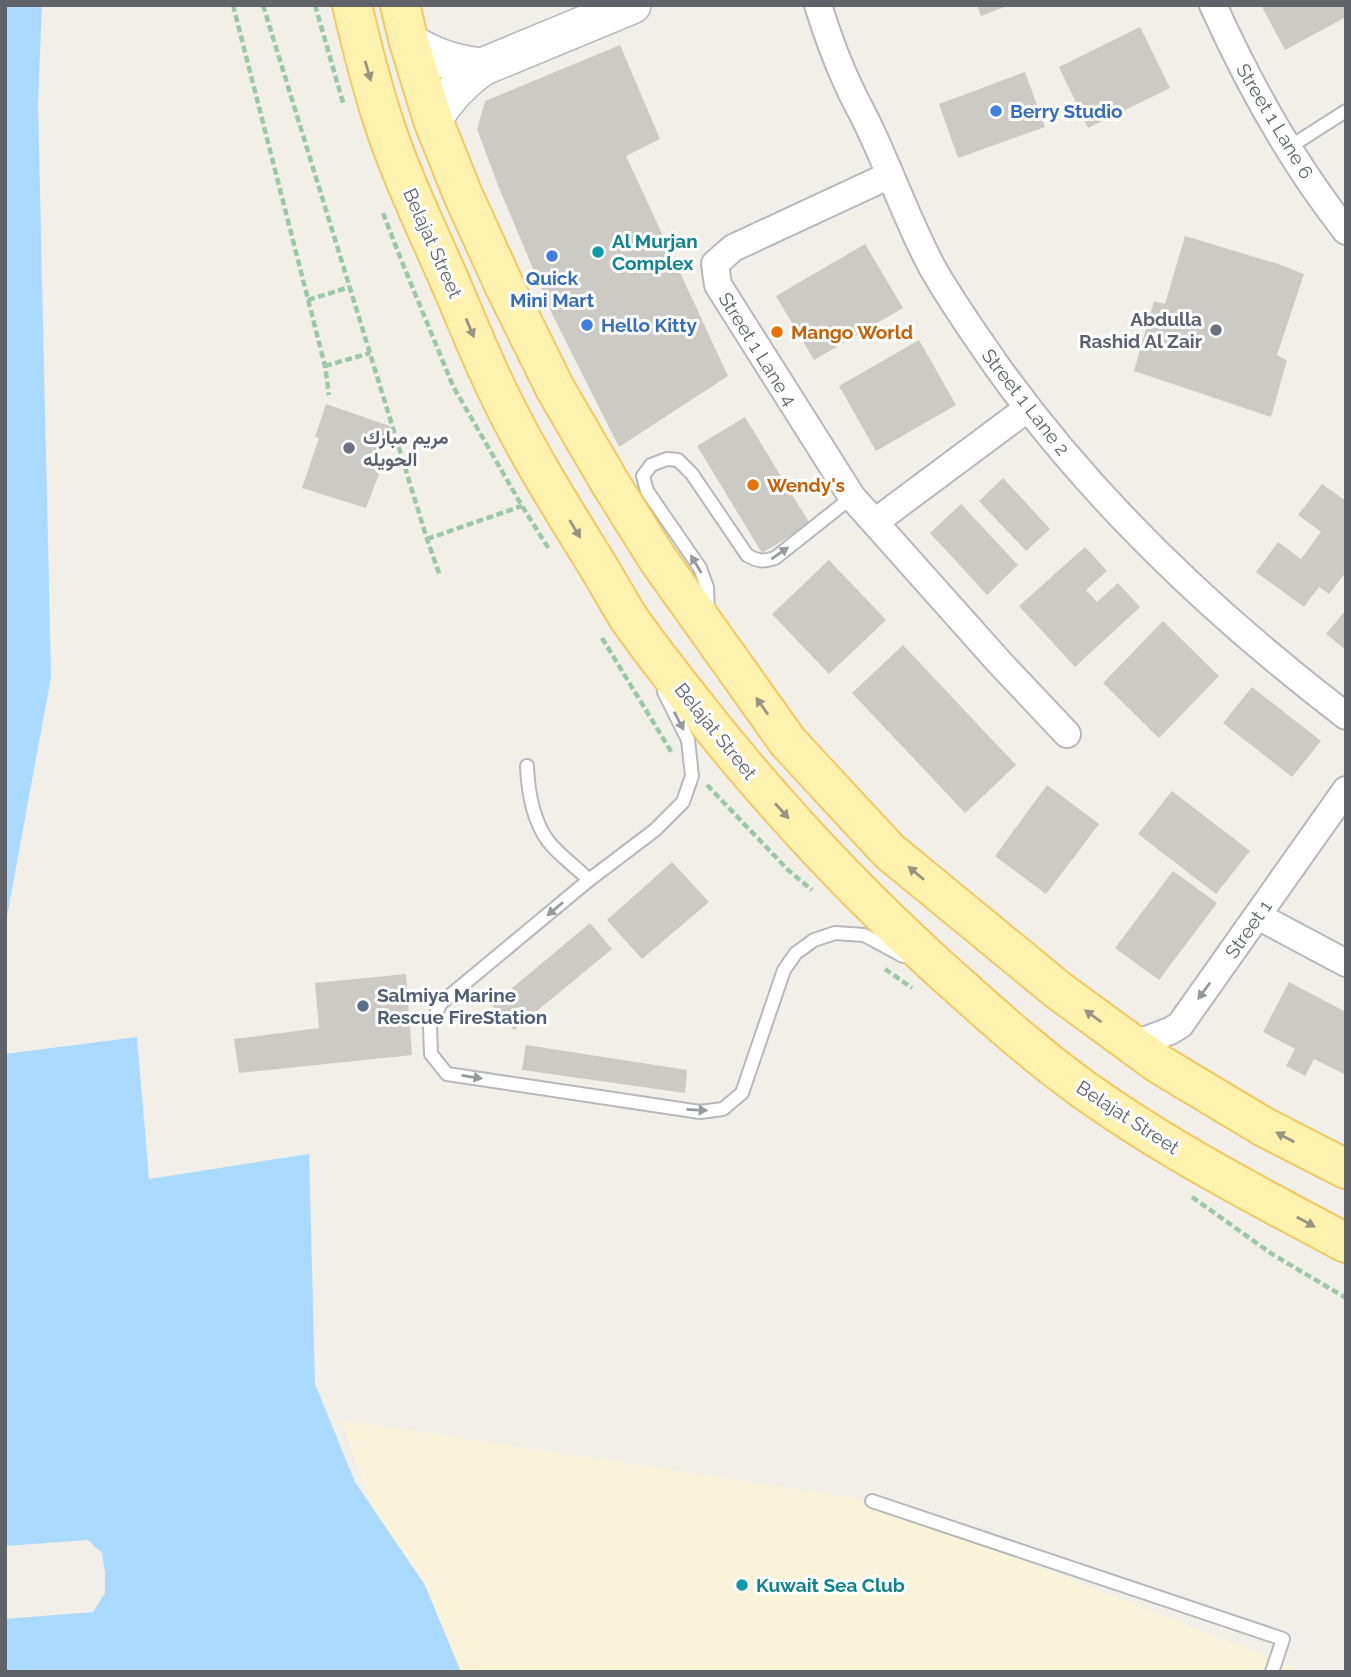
<svg xmlns="http://www.w3.org/2000/svg" width="1351" height="1677" font-family="Raleway,Vazirmatn,sans-serif">
<style>
.sand{fill:#fbf3d9}
.water{fill:#aadaff}
.building{fill:#cccac5}
.lines{fill:none;stroke-linecap:round;stroke-linejoin:round}
.lane-casing{stroke:#b5b8bc;stroke-width:16}
.street-casing{stroke:#b5b8bc;stroke-width:30}
.secondary-casing{stroke:#b6babf;stroke-width:40}
.primary-casing{stroke:#f2c960;stroke-width:42}
.path{stroke:#9cc7a9;stroke-width:4.5;stroke-dasharray:7 3.5;stroke-linecap:butt}
.lane{stroke:#fff;stroke-width:12}
.street{stroke:#fff;stroke-width:26}
.secondary{stroke:#fff;stroke-width:37}
.primary{stroke:#fff2af;stroke-width:38}
.oneway{fill:#979581}
.oneway2{fill:#979a9d}
.shop-dot{fill:#3f7fe0;stroke:#fff;stroke-width:2.5}
.culture-dot{fill:#0f9aa8;stroke:#fff;stroke-width:2.5}
.worship-dot{fill:#6b7280;stroke:#fff;stroke-width:2.5}
.food-dot{fill:#e8710a;stroke:#fff;stroke-width:2.5}
.service-dot{fill:#5c6f8a;stroke:#fff;stroke-width:2.5}
.labels{text-anchor:middle;stroke-width:6;stroke-linejoin:round;paint-order:stroke}
.shop-label{font-size:19px;font-weight:bold;fill:#366cbe;stroke:#fff;text-anchor:start}
.street-label{font-size:19px;fill:#5f6368;stroke:#fff}
.culture-label{font-size:19px;font-weight:bold;fill:#0d838f;stroke:#fff;text-anchor:start}
.worship-label{font-size:19px;font-weight:bold;fill:#5b616d;stroke:#fff;text-anchor:end}
.food-label{font-size:19px;font-weight:bold;fill:#c56008;stroke:#fff;text-anchor:start}
.service-label{font-size:19px;font-weight:bold;fill:#4e5e75;stroke:#fff;text-anchor:start}
</style>
<rect width="100%" height="100%" fill="#f1efe8"/>
<path class="sand" d="M341,1420L872,1501L1295,1668L1294,1672H431Z"/>
<g class="water">
<path d="M5,5H42L38,103L51,677L5,927Z"/>
<path d="M137,1037L149,1179L309,1154L315,1384L355,1482L425,1585L461,1672H5V1619L93,1612L105,1593V1573L102,1553L88,1540L5,1546V1054Z"/>
</g>
<g class="building">
<path d="M977,5H1009L981,16Z"/>
<path d="M1261,5H1346V17L1285,50Z"/>
<path d="M1140,27L1170,88L1088,128L1059,67Z"/>
<path d="M620,45L660,139L626,156L728,376L619,447L553,316L499,188L477,129L485,101Z"/>
<path d="M1025,72L1045,127L958,158L939,104Z"/>
<path d="M1185,236L1278,264L1304,274L1277,355L1287,360L1271,417L1134,371L1154,301L1165,304Z"/>
<path d="M865,244L903,308L814,360L776,296Z"/>
<path d="M919,340L956,405L876,451L839,386Z"/>
<path d="M326,404L390,426L379,459L384,461L366,508L302,488L319,438L315,437Z"/>
<path d="M745,417L810,524L762,553L697,446Z"/>
<path d="M1003,478L1050,529L1026,551L979,501Z"/>
<path d="M1322,484L1346,501V572L1329,594L1319,587L1304,607L1256,572L1278,542L1301,559L1321,532L1298,515Z"/>
<path d="M961,504L1018,565L987,595L930,533Z"/>
<path d="M1085,547L1107,571L1086,590L1097,602L1118,583L1140,607L1075,667L1019,606Z"/>
<path d="M829,560L886,620L829,674L772,614Z"/>
<path d="M1346,610V650L1326,634Z"/>
<path d="M1163,621L1219,676L1159,738L1103,683Z"/>
<path d="M903,645L1016,765L965,813L852,693Z"/>
<path d="M1252,687L1321,741L1292,777L1223,723Z"/>
<path d="M1047,785L1099,824L1046,894L995,856Z"/>
<path d="M1172,791L1250,851L1216,894L1138,834Z"/>
<path d="M672,862L709,902L642,959L607,920Z"/>
<path d="M1173,871L1217,903L1159,980L1115,948Z"/>
<path d="M590,923L612,949L514,1030L492,1005Z"/>
<path d="M406,974L412,1055L239,1073L234,1039L319,1028L315,983Z"/>
<path d="M1289,982L1346,1012V1075L1314,1059L1305,1076L1286,1066L1295,1049L1263,1032Z"/>
<path d="M526,1045L687,1070L685,1093L522,1070Z"/>
</g>
<g class="lines">
<defs>
<g id="lane">
<path d="M1288,148L1346,111"/>
<path d="M708,612L707,587L700,568L647,491L643,476L651,465L667,459L678,460L692,474L747,555C757,561 763,562 775,558L852,497"/>
<path d="M664,692L688,740L692,776L683,802L655,830L589,880L441,1003L430,1026L431,1054L447,1074L700,1112L723,1109L742,1093L784,970L796,953L814,940L835,933L864,935L903,956"/>
<path d="M527,766C528,791 532,819 548,841C559,855 576,867 589,880"/>
<path d="M872,1501L1283,1639L1272,1672"/>
</g>
<g id="street">
<path d="M818,5C827,34 837,62 850,89C856,102 863,114 869,127C891,173 908,222 932,267C951,301 974,333 996,365C1092,500 1214,615 1346,716"/>
<path d="M1213,5C1249,85 1292,162 1346,231"/>
<path d="M890,175L733,248L715,264L718,285L852,497L1000,663L1067,734"/>
<path d="M875,522L1028,408"/>
<path d="M1258,916L1346,963"/>
<path d="M1133,1045L1170,1031L1180,1025L1346,790"/>
</g>
<g id="secondary">
<path d="M409,42C434,57 453,64 482,67"/>
<path d="M433,120C446,98 461,82 482,67L632,5"/>
</g>
<g id="primary">
<path d="M352,5C361,43 370,80 382,117C401,177 429,233 454,291C470,329 485,367 504,404C532,461 566,514 599,568C609,584 618,601 628,617C650,649 674,679 698,709C771,802 851,888 939,968C988,1012 1036,1056 1090,1094C1171,1151 1259,1197 1346,1243"/>
<path d="M400,5L409,42L433,120L463,195L505,287L556,390L609,481L657,558L788,742L889,851L1058,990L1159,1064L1264,1127L1346,1169"/>
</g>
</defs>
<use href="#lane" class="lane-casing"/>
<use href="#street" class="street-casing"/>
<use href="#secondary" class="secondary-casing"/>
<use href="#primary" class="primary-casing"/>
<g class="path">
<path d="M233,5L325,366L329,395"/>
<path d="M263,5L427,539L440,576"/>
<path d="M315,5L344,106"/>
<path d="M383,213L400,257L453,386L522,506L549,549"/>
<path d="M308,300L350,287"/>
<path d="M325,366L370,353"/>
<path d="M427,539L522,506"/>
<path d="M602,638L672,753"/>
<path d="M707,785L788,870L812,890"/>
<path d="M885,969L912,988"/>
<path d="M1192,1197L1272,1254L1346,1298"/>
</g>
<use href="#lane" class="lane"/>
<use href="#street" class="street"/>
<use href="#secondary" class="secondary"/>
<use href="#primary" class="primary"/>
</g>
<defs><path id="oneway-solid" d="M-6-.8H1V-3.2L6.5 0L1 3.2V.8H-6Z" transform="scale(1.75)"/></defs>
<g class="oneway">
<use href="#oneway-solid" transform="translate(368 71) rotate(74)"/>
<use href="#oneway-solid" transform="translate(470 328) rotate(67)"/>
<use href="#oneway-solid" transform="translate(575 529) rotate(58)"/>
<use href="#oneway-solid" transform="translate(762 706) rotate(-125)"/>
<use href="#oneway-solid" transform="translate(782 811) rotate(48)"/>
<use href="#oneway-solid" transform="translate(916 873) rotate(-140)"/>
<use href="#oneway-solid" transform="translate(1093 1016) rotate(-144)"/>
<use href="#oneway-solid" transform="translate(1285 1137) rotate(-152)"/>
<use href="#oneway-solid" transform="translate(1306 1222) rotate(29)"/>
</g>
<g class="oneway2">
<use href="#oneway-solid" transform="translate(780 553) rotate(-35)"/>
<use href="#oneway-solid" transform="translate(696 564) rotate(-121)"/>
<use href="#oneway-solid" transform="translate(679 721) rotate(62)"/>
<use href="#oneway-solid" transform="translate(555 909) rotate(140)"/>
<use href="#oneway-solid" transform="translate(1204 991) rotate(126)"/>
<use href="#oneway-solid" transform="translate(472 1077) rotate(9)"/>
<use href="#oneway-solid" transform="translate(697 1110) rotate(3)"/>
</g>
<g class="shop-dot">
<circle cx="996" cy="111" r="7"/>
<circle cx="552" cy="256" r="7"/>
<circle cx="587" cy="325" r="7"/>
</g>
<g class="culture-dot">
<circle cx="598" cy="252" r="7"/>
<circle cx="742" cy="1585" r="7"/>
</g>
<g class="worship-dot">
<circle cx="1216" cy="330" r="7"/>
<circle cx="349" cy="448" r="7"/>
</g>
<g class="food-dot">
<circle cx="777" cy="332" r="7"/>
<circle cx="753" cy="485" r="7"/>
</g>
<circle class="service-dot" cx="363" cy="1006" r="7"/>
<g class="labels">
<g class="shop-label">
<text x="1010" y="118">Berry Studio</text>
<text x="552" y="285" text-anchor="middle">Quick<tspan x="552" dy="22">Mini Mart</tspan></text>
<text x="601" y="332">Hello Kitty</text>
</g>
<g class="street-label">
<text transform="translate(1275 121) rotate(59)" y="7">Street 1 Lane 6</text>
<text transform="translate(433 243) rotate(66)" y="7">Belajat Street</text>
<text transform="translate(758 349) rotate(58)" y="7">Street 1 Lane 4</text>
<text transform="translate(1026 402) rotate(52)" y="7">Street 1 Lane 2</text>
<text transform="translate(716 731) rotate(51)" y="7">Belajat Street</text>
<text transform="translate(1248 929) rotate(-55)" y="7">Street 1</text>
<text transform="translate(1128 1117) rotate(33)" y="7">Belajat Street</text>
</g>
<g class="culture-label">
<text x="612" y="248">Al Murjan<tspan x="612" dy="22">Complex</tspan></text>
<text x="756" y="1592">Kuwait Sea Club</text>
</g>
<g class="worship-label">
<text x="1202" y="326">Abdulla<tspan x="1202" dy="22">Rashid Al Zair</tspan></text>
<text x="363" y="444" text-anchor="start">مريم مبارك<tspan x="363" dy="22">الحويله</tspan></text>
</g>
<g class="food-label">
<text x="791" y="339">Mango World</text>
<text x="767" y="492">Wendy's</text>
</g>
<g class="service-label">
<text x="377" y="1002">Salmiya Marine<tspan x="377" dy="22">Rescue FireStation</tspan></text>
</g>
</g>
<rect width="1351" height="1677" fill="none" stroke="#5f6368" stroke-width="14"/>
</svg>
